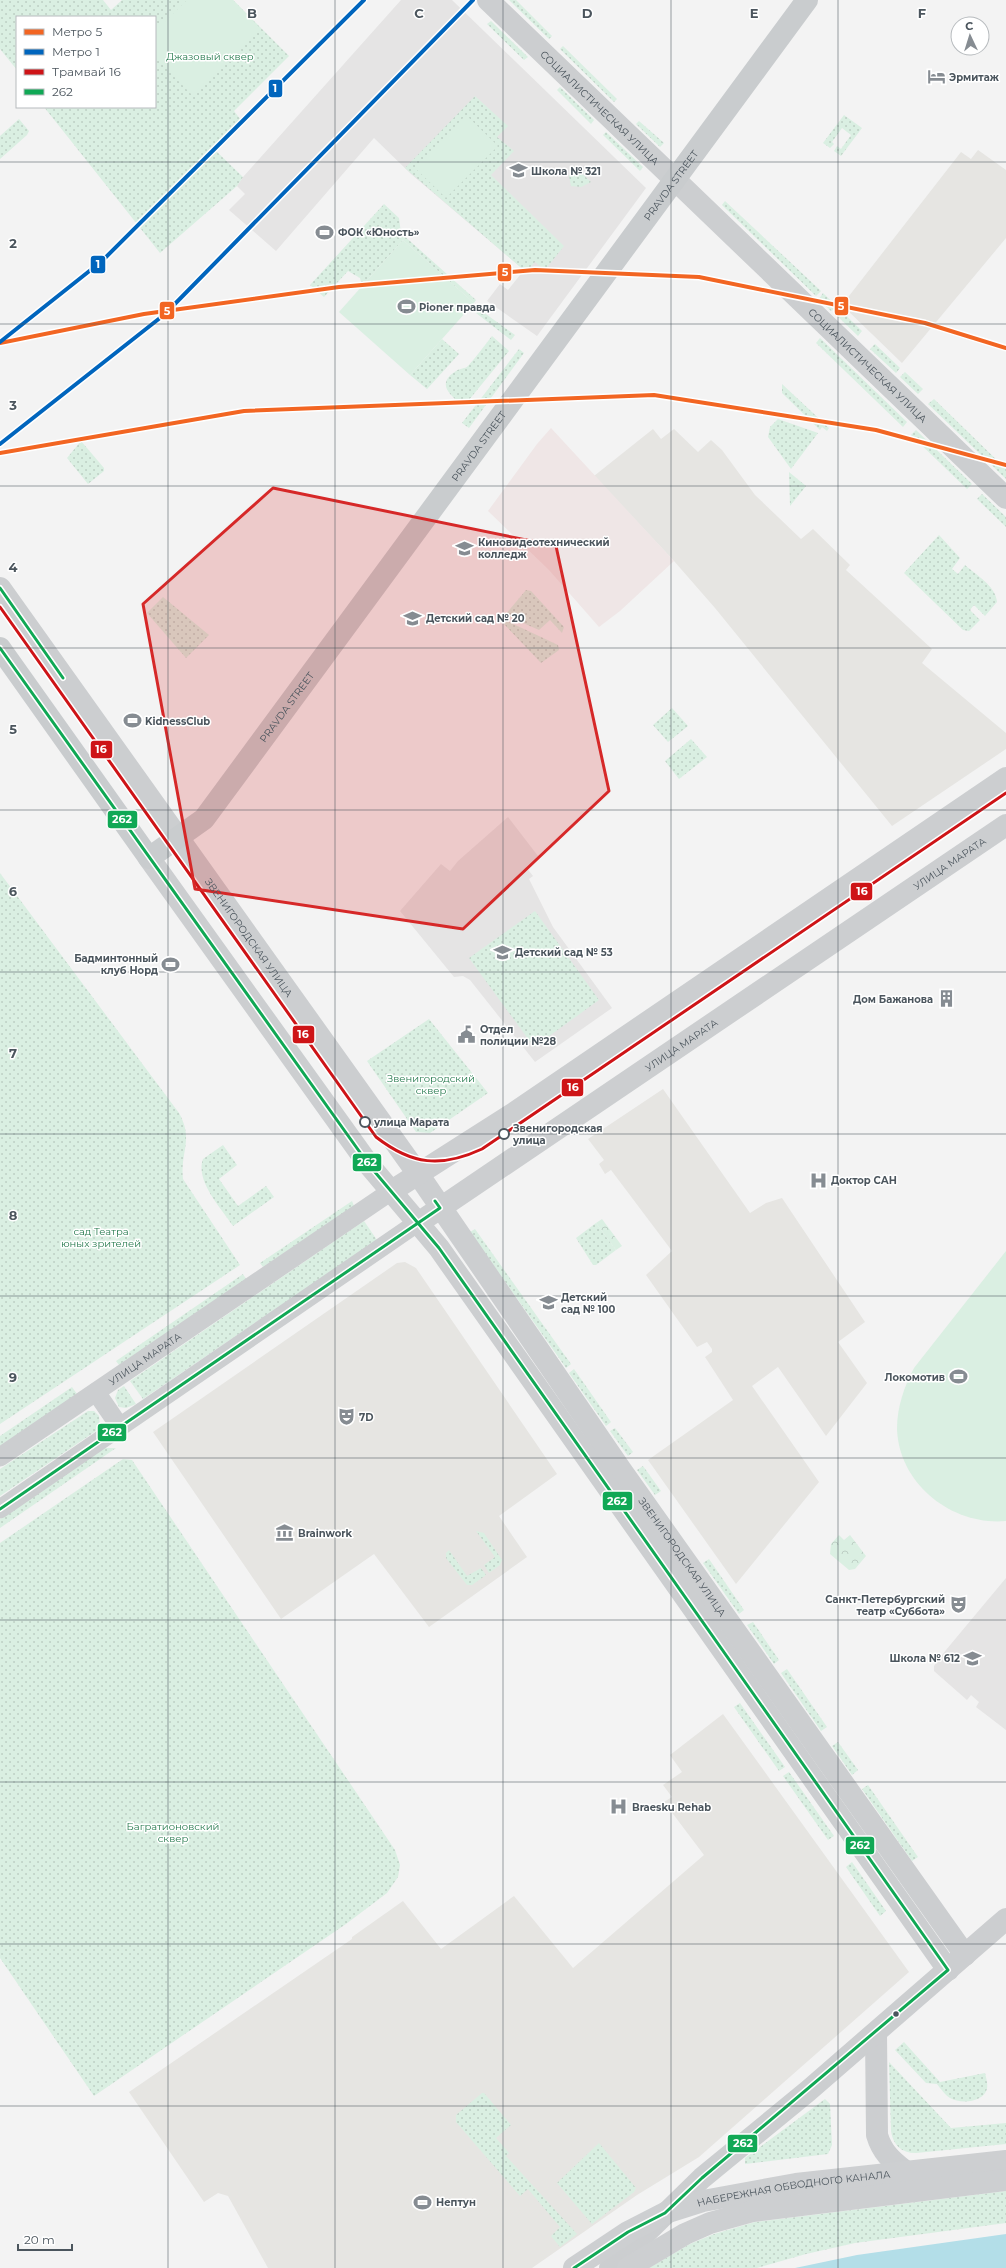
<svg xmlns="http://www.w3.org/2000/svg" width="1006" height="2268" font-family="Montserrat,sans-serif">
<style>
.commercial{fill:#e6e5e2}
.education{fill:#e5e4e4}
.medical{fill:#efe6e6}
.grass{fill:url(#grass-dots)}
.forest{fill:url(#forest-crowns)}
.pitch{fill:#daefe2}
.water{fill:#b3dee8}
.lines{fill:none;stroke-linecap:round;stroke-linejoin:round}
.minor{stroke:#ccced0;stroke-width:19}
.tertiary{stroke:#ccced0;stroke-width:22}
.secondary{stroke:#cdcfd1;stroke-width:22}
.primary{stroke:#c9ccce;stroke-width:22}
.bus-1-casing{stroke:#fff;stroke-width:6}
.bus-1{stroke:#10a855;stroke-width:3}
.tram-1-casing{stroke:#fff;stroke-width:6}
.tram-1{stroke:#ce1417;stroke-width:3}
.metro-1-casing{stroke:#fff;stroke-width:7}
.metro-2-casing{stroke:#fff;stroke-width:7}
.metro-1{stroke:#f26522;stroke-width:4}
.metro-2{stroke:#0065bd;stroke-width:4}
.marked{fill:#d62828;fill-opacity:0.2;stroke:#d62828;stroke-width:3;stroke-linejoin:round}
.grid{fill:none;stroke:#4b555d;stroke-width:1;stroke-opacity:0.55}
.stop-dot{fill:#fff;stroke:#4b555d;stroke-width:2}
.bus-dot{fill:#4b555d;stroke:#fff;stroke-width:1.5}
.labels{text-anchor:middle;stroke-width:3;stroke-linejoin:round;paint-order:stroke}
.park-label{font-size:10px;fill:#22784b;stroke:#fff}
.poi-label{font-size:10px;font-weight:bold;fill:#4b555d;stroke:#fff;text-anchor:start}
.street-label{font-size:10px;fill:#4b555d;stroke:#fff}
.stop-label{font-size:10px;font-weight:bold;fill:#4b555d;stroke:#fff;text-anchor:start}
.grid-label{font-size:13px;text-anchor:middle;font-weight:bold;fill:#4b555d;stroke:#fff;stroke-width:3;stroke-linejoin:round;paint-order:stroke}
.line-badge{stroke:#fff;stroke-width:1.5}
.badge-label{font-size:11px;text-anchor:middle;font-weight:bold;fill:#fff}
</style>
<defs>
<pattern id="grass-dots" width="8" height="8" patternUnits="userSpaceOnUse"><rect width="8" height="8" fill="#daefe2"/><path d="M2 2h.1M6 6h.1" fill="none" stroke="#bdcfc4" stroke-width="1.8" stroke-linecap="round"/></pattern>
<pattern id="forest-crowns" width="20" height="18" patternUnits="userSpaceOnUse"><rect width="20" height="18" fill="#daefe2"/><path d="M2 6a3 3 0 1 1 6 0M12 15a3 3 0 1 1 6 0" fill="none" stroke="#bdcfc4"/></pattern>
</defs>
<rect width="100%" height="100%" fill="#f3f3f3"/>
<g class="commercial">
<path d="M978,150L1006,170V238L902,363L842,305L961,152L971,159Z"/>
<path d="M653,429L661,439L674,429L698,452L711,440L722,450L755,495L801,539L813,529L850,565L846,570L932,649L922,663L1006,733V749L892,826L715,608L674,561L594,476Z"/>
<path d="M663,1089L750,1213L766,1203L782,1198L865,1322L838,1342L867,1383L826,1436L778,1367L752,1386L819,1482L736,1584L648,1460L733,1400L705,1357L712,1352V1349L707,1342L697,1347L646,1275L672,1251L611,1170L605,1174L599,1164L604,1160L588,1139Z"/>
<path d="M405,1262L416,1268L557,1474L499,1516L527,1557L429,1627L374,1554L281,1619L153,1432L397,1263Z"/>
<path d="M723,1714L909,1972L699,2157L637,2195L532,2268H268L228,2196L218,2193L204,2202L129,2092L352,1939V1937L403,1901L441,1949L514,1896L573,1968L704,1855L664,1802L672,1797L663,1785L682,1772L670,1755Z"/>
</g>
<g class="education">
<path d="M401,0H452L646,188L537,336L487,301L500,284L508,290L524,270L411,174L374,138L276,251L229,210L245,194L237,186L243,177Z"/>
<path d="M508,817L538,856L526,867L533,876L529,879L553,927L612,1008L535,1062L470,980L463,976L454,977L400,911L441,864L450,871L458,861Z"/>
<path d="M1006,1578V1730L976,1707L979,1702L971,1695L967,1700L934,1671V1666L946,1650Z"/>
</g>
<path class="medical" d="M551,428L674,561L620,611L599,627L549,570L488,511L537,444Z"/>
<g class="grass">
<path d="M0,0H103L111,10L122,0H233L289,56L234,111L241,120L213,148L243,177L237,186L160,253L44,107H155V17H17V70L0,49Z"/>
<path d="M509,0H516L552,36L549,39Z"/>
<path d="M491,21L528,57L524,60L487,24Z"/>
<path d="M563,46L617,99L614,102L560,49Z"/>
<path d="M560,87L594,120L591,124L557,90Z"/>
<path d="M475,96L508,126L497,137L514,151L491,175L564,246L545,270L535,262L526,272L405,168Z"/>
<path d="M844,115L862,128L841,156L834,151L837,146L841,149L851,135L842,128L832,142L834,144L830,148L823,143Z"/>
<path d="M19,119L29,131L27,135L0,159V136Z"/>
<path d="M639,121L664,143L660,147L636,124Z"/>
<path d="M606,132L643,167L640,171L603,135Z"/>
<path d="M574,166L591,182L581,187L571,186L569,176Z"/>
<path d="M725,201L821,291L816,296L722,205Z"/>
<path d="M384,204L399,218L401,233L476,300L474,303L403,240L362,286L360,278L348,271L324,297L310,285Z"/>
<path d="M823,293L862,331L858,336L834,313L835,311L834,309L831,311L819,299Z"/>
<path d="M479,309L515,335L511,340L476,313Z"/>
<path d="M492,336L509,351L464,406C451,396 435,384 456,371C460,368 465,369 468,366C476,357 484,346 492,336Z"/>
<path d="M820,338L907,422L903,427L816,343Z"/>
<path d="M442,339L459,354L427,389L410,375Z"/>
<path d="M875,344L900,368L896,373L870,349Z"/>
<path d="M519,349L524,353L469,428L462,423Z"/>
<path d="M905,372L923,389L918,394L900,377Z"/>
<path d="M782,384L829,428L827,431L822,427L820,430L782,393Z"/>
<path d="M934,399L1006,469V479L928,404Z"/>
<path d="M778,419L818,433L791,469L768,437L770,427Z"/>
<path d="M916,430L972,484L967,489L911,435Z"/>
<path d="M81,441L104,468V471L88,484L67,458Z"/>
<path d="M789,472L806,486L790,506Z"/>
<path d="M982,494L1006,517V527L977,499Z"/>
<path d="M939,535L960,558L952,569L958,574L965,565C976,575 996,586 997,602L985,616L974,605L970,610L980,620L969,631L963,630L904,573Z"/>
<path d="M526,590L531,591L564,627L562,633L550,620L539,630L505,615Z"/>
<path d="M163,597L209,635L186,658L147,613Z"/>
<path d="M505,620L558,645L559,650L541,663L504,624Z"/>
<path d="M672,708L688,726L668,742L653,725Z"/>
<path d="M691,739L707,757L679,779L665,761Z"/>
<path d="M0,873L179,1113C194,1140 180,1151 183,1179L240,1265L0,1424Z"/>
<path d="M535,911L599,1000L534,1047L469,958Z"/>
<path d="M429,1019L488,1093L430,1133L416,1132L367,1061Z"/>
<path d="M223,1145L237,1165L219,1179L238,1206L266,1186L274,1197L233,1226C221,1208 195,1181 203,1159Z"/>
<path d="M352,1201L354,1206L263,1267L260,1263Z"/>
<path d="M364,1221L377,1240L143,1399L130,1381Z"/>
<path d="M596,1223L616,1250L596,1265H593L576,1238Z"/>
<path d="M475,1229L571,1364L566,1368L470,1232Z"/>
<path d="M243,1274L246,1279L119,1365L116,1361Z"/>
<path d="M574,1369L611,1422L606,1426L569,1373Z"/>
<path d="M124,1386L136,1404L126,1408L119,1407L115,1398L118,1390Z"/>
<path d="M72,1387L77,1394L0,1446V1436Z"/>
<path d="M88,1411H94L99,1416L100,1426L96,1431L0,1496V1469Z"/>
<path d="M615,1428L633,1452L628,1456L610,1431Z"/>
<path d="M104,1448H116L0,1528V1519Z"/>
<path d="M123,1459L132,1460L395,1850L400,1865L398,1877L387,1893L346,1924L94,2096L0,1958V1543Z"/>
<path d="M643,1466L661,1491L655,1495L637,1470Z"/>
<path d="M476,1531L484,1533L502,1560L500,1565L489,1573L484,1565L495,1557Z"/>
<path d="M449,1550L467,1576L481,1568L486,1575L472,1585H467L446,1558V1553Z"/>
<path d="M709,1559L744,1610L739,1614L703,1563Z"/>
<path d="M753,1622L779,1660L774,1664L747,1625Z"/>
<path d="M787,1669L827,1727L821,1731L781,1673Z"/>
<path d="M740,1703L785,1767L779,1771L734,1707Z"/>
<path d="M838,1742L858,1770L852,1775L832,1746Z"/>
<path d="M789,1772L834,1836L828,1840L783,1776Z"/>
<path d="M868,1785L918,1857L912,1861L862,1789Z"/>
<path d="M852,1862L886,1911L880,1916L846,1867Z"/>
<path d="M904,2042L940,2082L985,2073C986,2077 988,2084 987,2089C983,2103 960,2104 950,2098C945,2095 941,2089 937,2084L926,2083L895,2050Z"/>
<path d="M889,2062L951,2128L1006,2123V2144L916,2153C901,2153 893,2145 891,2131Z"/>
<path d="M482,2093H484L511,2125L496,2138L509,2153L506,2156L577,2234L560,2247L551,2236L560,2227L528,2189L520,2196L456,2122V2115Z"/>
<path d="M825,2099L830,2104L832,2145L828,2154L745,2164V2158Z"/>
<path d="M599,2143L636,2188L634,2192L592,2224L557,2183Z"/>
<path d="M1006,2191V2223L855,2243L806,2254L757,2268H649L690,2244L714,2234L755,2222Z"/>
</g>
<g class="forest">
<path d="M602,1219L622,1246L616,1250L596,1223Z"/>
<path d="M839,1535L844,1540L850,1535L866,1556L855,1569L849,1570L830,1554L831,1544Z"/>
</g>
<g class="pitch">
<path d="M187,0H233L261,29L192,95L155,57V31Z"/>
<path d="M466,115L498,146L446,198L415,168Z"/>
<path d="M403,240L474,303L410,375L339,312Z"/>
<path d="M1006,1251V1521C953,1526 899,1485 897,1429C897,1407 904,1387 914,1368Z"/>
</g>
<path class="water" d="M1006,2234V2268H795L857,2255Z"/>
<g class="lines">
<g class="minor">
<path d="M96,1392L120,1427"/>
<path id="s1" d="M0,1457L390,1192"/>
<path d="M0,1509L417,1223"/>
</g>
<g class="tertiary">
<path id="s2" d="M488,0L1006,498"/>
<path id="s3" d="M0,588L418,1174L621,1470L965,1955"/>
<path d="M149,858L369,1165L439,1248L948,1970"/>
<path d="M390,1192L514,1113L1006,778"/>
<path id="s4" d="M427,1217L1006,825"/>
<path d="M876,2033L877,2135C882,2152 891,2160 905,2171"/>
<path d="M610,2268L702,2178L808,2091L1006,1919"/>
</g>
<g class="secondary">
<path id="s5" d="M574,2268L628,2232L665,2213L703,2201L796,2184L1006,2161"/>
<path d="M628,2268L685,2234L710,2223L753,2211L1006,2180"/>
</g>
<path class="primary" id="s6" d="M0,648L149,858L204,819L807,0"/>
<defs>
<g id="bus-1">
<path d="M0,588L63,678"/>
<path d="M0,648L369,1165L439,1248L948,1970L702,2178L665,2213L628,2232L574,2268"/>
<path d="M0,1509L440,1208L435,1201"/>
</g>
</defs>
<use href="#bus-1" class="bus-1-casing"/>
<use href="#bus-1" class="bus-1"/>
<defs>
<path id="tram-1" d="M0,607L376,1137C412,1165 441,1168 482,1149L1006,793"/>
</defs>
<use href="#tram-1" class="tram-1-casing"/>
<use href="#tram-1" class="tram-1"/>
<defs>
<g id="metro-1">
<path d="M0,343L144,314L339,287L535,270L699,277L925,323L1006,348"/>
<path d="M0,453L244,411L654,395L876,430L1006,465"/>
</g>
<g id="metro-2">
<path d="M0,342L102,261L364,0"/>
<path d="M0,444L165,314L473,0"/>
</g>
</defs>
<use href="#metro-1" class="metro-1-casing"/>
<use href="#metro-2" class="metro-2-casing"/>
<use href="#metro-1" class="metro-1"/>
<use href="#metro-2" class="metro-2"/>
</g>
<path class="marked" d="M273,488L556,546L609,791L463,929L195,889L143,604Z"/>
<path class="grid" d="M168,0V2268M335,0V2268M503,0V2268M671,0V2268M838,0V2268M0,162H1006M0,324H1006M0,486H1006M0,648H1006M0,810H1006M0,972H1006M0,1134H1006M0,1296H1006M0,1458H1006M0,1620H1006M0,1782H1006M0,1944H1006M0,2106H1006"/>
<defs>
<symbol id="hotel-bare" viewBox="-9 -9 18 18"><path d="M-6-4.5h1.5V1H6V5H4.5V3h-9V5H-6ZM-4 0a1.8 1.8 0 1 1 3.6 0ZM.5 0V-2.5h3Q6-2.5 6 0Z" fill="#868c92" stroke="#fff" stroke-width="2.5" paint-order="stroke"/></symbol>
<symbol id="school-bare" viewBox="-9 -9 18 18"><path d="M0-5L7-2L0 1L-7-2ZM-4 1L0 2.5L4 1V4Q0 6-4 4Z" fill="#868c92" stroke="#fff" stroke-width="2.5" paint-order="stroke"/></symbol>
<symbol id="stadium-bare" viewBox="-9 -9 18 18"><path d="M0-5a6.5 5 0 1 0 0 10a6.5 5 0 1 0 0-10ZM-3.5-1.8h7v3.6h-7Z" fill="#868c92" stroke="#fff" stroke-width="2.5" paint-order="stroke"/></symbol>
<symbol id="university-bare" viewBox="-9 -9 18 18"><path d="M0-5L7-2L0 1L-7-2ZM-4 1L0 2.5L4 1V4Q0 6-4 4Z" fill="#868c92" stroke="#fff" stroke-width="2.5" paint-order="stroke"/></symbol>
<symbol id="building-bare" viewBox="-9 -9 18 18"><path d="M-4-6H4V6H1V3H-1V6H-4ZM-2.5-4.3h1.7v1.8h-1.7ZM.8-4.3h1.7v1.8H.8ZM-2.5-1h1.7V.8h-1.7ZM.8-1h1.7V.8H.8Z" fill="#868c92" stroke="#fff" stroke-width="2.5" paint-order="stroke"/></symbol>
<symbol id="civic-bare" viewBox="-9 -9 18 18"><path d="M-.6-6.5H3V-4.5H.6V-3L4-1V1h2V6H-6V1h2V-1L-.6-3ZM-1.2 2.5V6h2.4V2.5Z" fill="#868c92" stroke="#fff" stroke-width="2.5" paint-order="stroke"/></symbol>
<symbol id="hospital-bare" viewBox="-9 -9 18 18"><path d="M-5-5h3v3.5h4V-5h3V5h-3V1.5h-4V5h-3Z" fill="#868c92" stroke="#fff" stroke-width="2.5" paint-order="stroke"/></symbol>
<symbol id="theatre-bare" viewBox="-9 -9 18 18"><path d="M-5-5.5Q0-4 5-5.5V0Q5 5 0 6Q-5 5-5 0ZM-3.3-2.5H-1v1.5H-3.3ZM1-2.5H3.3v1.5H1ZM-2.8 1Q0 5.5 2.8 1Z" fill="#868c92" stroke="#fff" stroke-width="2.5" paint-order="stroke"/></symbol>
<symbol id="museum-bare" viewBox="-9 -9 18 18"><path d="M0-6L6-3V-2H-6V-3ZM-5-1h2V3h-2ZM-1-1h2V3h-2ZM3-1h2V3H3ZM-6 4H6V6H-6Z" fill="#868c92" stroke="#fff" stroke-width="2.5" paint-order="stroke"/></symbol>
</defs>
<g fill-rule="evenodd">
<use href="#hotel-bare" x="924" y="64" width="25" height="25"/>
<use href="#school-bare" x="506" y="158" width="25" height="25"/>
<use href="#stadium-bare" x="312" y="220" width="25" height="25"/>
<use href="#stadium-bare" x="394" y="294" width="25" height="25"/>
<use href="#university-bare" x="452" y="536" width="25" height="25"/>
<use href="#school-bare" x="400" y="606" width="25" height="25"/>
<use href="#stadium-bare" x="120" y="708" width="25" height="25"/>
<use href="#school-bare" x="490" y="940" width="25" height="25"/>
<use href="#stadium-bare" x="158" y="952" width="25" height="25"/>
<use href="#building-bare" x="934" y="986" width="25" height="25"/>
<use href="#civic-bare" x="454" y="1022" width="25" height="25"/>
<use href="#hospital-bare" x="806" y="1168" width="25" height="25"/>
<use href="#school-bare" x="536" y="1290" width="25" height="25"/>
<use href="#stadium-bare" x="946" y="1364" width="25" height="25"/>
<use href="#theatre-bare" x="334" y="1404" width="25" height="25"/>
<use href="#museum-bare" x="272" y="1520" width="25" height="25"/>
<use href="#theatre-bare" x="946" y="1592" width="25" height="25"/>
<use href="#school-bare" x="960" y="1646" width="25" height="25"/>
<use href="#hospital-bare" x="606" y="1794" width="25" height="25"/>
<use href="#stadium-bare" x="410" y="2190" width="25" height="25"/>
</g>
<g class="stop-dot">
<circle cx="365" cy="1122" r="5"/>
<circle cx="504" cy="1134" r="5"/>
</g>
<circle class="bus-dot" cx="896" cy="2014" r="3.5"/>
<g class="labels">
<g class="park-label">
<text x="210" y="60">Джазовый сквер</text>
<text x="431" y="1082">Звенигородский<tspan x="431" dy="12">сквер</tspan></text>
<text x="101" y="1235">сад Театра<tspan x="101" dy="12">юных зрителей</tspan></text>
<text x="173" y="1830">Багратионовский<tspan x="173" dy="12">сквер</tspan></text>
</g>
<g class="poi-label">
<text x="949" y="81">Эрмитаж</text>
<text x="531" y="175">Школа № 321</text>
<text x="338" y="236">ФОК «Юность»</text>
<text x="419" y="311">Pioner правда</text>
<text x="478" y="546">Киновидеотехнический<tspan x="478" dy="12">колледж</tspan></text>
<text x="426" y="622">Детский сад № 20</text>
<text x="145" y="725">KidnessClub</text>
<text x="515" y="956">Детский сад № 53</text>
<text x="158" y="962" text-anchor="end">Бадминтонный<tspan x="158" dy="12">клуб Норд</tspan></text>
<text x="933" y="1003" text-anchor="end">Дом Бажанова</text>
<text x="480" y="1033">Отдел<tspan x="480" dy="12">полиции №28</tspan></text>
<text x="831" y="1184">Доктор САН</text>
<text x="561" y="1301">Детский<tspan x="561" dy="12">сад № 100</tspan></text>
<text x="945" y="1381" text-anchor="end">Локомотив</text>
<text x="359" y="1421">7D</text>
<text x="298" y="1537">Brainwork</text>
<text x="945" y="1603" text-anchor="end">Санкт-Петербургский<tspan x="945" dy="12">театр «Суббота»</tspan></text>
<text x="960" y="1662" text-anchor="end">Школа № 612</text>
<text x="632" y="1811">Braesku Rehab</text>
<text x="436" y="2206">Нептун</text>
</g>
<g class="street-label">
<text dy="4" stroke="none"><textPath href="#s2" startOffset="155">СОЦИАЛИСТИЧЕСКАЯ УЛИЦА</textPath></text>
<text dy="4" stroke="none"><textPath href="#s6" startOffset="1112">PRAVDA STREET</textPath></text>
<text dy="4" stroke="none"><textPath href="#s2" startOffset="527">СОЦИАЛИСТИЧЕСКАЯ УЛИЦА</textPath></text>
<text dy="4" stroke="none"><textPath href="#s6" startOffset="788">PRAVDA STREET</textPath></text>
<text dy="4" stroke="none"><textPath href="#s6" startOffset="464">PRAVDA STREET</textPath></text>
<text dy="4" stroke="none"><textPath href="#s4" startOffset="631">УЛИЦА МАРАТА</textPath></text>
<text dy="4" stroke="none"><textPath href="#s3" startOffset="429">ЗВЕНИГОРОДСКАЯ УЛИЦА</textPath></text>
<text dy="4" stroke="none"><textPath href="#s4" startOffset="307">УЛИЦА МАРАТА</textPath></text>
<text dy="4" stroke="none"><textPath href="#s1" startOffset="175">УЛИЦА МАРАТА</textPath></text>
<text dy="4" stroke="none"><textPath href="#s3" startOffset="1185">ЗВЕНИГОРОДСКАЯ УЛИЦА</textPath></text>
<text dy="4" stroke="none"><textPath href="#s5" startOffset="238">НАБЕРЕЖНАЯ ОБВОДНОГО КАНАЛА</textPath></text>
</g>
<g class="stop-label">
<text x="374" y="1126">улица Марата</text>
<text x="513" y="1132">Звенигородская<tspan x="513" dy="12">улица</tspan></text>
</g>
</g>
<g class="grid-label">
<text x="252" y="18">B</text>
<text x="419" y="18">C</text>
<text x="587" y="18">D</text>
<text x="754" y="18">E</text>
<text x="922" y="18">F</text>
<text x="13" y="248">2</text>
<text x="13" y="410">3</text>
<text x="13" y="572">4</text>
<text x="13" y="734">5</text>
<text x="13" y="896">6</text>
<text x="13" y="1058">7</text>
<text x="13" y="1220">8</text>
<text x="13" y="1382">9</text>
</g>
<g class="line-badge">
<rect x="268" y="79" width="15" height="19" rx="4" fill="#0065bd"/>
<rect x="90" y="255" width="16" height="19" rx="4" fill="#0065bd"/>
<rect x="497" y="263" width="15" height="19" rx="4" fill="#f26522"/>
<rect x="834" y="296" width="15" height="20" rx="4" fill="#f26522"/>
<rect x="159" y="301" width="16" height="19" rx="4" fill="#f26522"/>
<rect x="90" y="740" width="23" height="19" rx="4" fill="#ce1417"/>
<rect x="107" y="810" width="31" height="19" rx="4" fill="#10a855"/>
<rect x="850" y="882" width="23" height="19" rx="4" fill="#ce1417"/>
<rect x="292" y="1025" width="23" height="19" rx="4" fill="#ce1417"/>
<rect x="561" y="1078" width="23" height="19" rx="4" fill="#ce1417"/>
<rect x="352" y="1153" width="30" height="19" rx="4" fill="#10a855"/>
<rect x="97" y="1423" width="30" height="19" rx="4" fill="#10a855"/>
<rect x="602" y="1491" width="31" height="20" rx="4" fill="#10a855"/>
<rect x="845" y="1836" width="30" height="19" rx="4" fill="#10a855"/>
<rect x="727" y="2134" width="31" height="19" rx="4" fill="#10a855"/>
</g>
<g class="badge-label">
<text x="275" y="92">1</text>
<text x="98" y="268">1</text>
<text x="505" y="276">5</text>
<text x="841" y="310">5</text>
<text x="167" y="315">5</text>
<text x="101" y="753">16</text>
<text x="122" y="823">262</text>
<text x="862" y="895">16</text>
<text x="303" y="1038">16</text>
<text x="573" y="1091">16</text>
<text x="367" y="1166">262</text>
<text x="112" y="1436">262</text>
<text x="617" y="1505">262</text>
<text x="860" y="1849">262</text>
<text x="743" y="2147">262</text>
</g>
<rect x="16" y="16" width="140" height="92" fill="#ffffff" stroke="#b7bbbe"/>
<rect x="24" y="29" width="20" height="6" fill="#f26522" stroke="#b7bbbe"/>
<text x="52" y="36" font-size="12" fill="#4b555d">Метро 5</text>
<rect x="24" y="49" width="20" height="6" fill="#0065bd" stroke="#b7bbbe"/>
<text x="52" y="56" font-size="12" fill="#4b555d">Метро 1</text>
<rect x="24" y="69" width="20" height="6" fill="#ce1417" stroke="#b7bbbe"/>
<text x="52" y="76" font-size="12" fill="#4b555d">Трамвай 16</text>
<rect x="24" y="89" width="20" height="6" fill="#10a855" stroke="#b7bbbe"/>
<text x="52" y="96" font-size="12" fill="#4b555d">262</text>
<g transform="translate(970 36) rotate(356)"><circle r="19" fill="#ffffff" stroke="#b7bbbe"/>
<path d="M0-3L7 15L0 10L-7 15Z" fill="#868c92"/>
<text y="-6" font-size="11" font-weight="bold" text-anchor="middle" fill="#4b555d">С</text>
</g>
<path d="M18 2244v6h54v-6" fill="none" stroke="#4b555d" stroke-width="2"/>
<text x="24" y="2244" font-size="12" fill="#4b555d" stroke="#ffffff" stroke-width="3" paint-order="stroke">20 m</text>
</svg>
